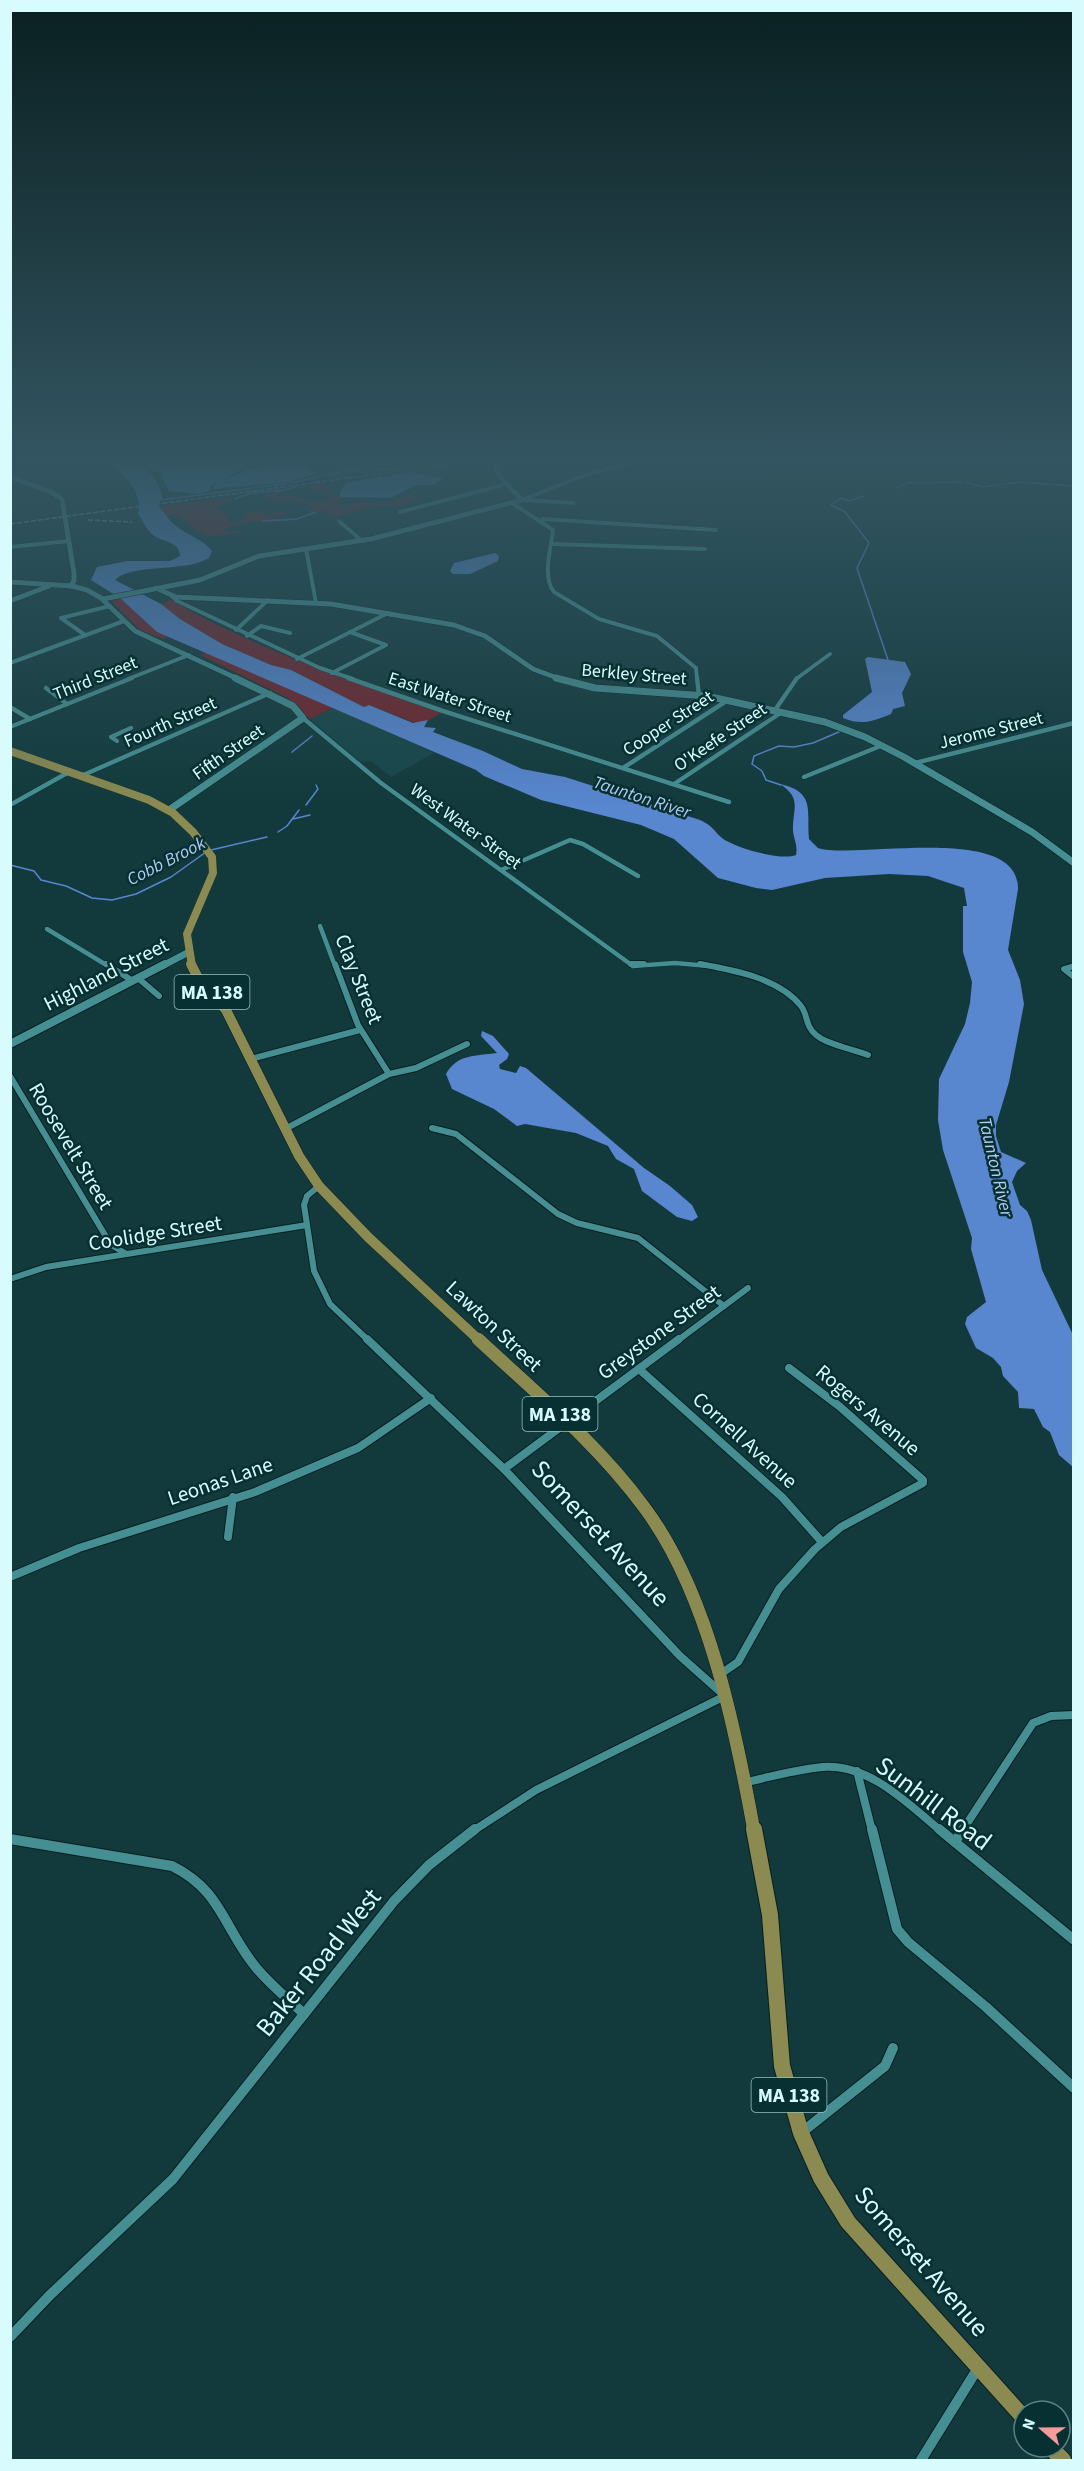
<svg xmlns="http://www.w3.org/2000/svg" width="1084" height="2471" font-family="'Source Sans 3',sans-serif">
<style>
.built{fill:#174649}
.green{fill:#74242b}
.water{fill:#5886cf}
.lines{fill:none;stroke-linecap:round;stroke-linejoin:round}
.stream{stroke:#5886cf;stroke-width:1.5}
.street-far4-casing{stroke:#081f20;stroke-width:4.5}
.street-far3-casing{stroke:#081f20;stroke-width:5}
.street-far2-casing{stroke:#081f20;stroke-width:8}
.street-far1-casing{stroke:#081f20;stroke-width:10}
.street-casing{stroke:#081f20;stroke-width:12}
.secondary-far2-casing{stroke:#081f20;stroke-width:6}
.secondary-far1-casing{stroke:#081f20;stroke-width:8}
.secondary-casing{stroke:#081f20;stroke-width:10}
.primary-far3-casing{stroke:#081f20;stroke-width:8}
.primary-far2-casing{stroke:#081f20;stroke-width:11}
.primary-far1-casing{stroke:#081f20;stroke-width:14}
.primary-casing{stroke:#081f20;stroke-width:18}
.street-far4{stroke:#458f92;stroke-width:4}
.street-far3{stroke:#458f92;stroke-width:4.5}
.street-far2{stroke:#458f92;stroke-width:6}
.street-far1{stroke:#458f92;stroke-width:8}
.street{stroke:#458f92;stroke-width:10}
.secondary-far2{stroke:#458f92;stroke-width:5}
.secondary-far1{stroke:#458f92;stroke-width:7}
.secondary{stroke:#458f92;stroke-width:8}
.primary-far3{stroke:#8a8a51;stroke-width:8}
.primary-far2{stroke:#8a8a51;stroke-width:10}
.primary-far1{stroke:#8a8a51;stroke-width:13}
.primary{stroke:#8a8a51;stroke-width:16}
.rail{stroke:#7a9fa1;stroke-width:1.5;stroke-dasharray:5 2;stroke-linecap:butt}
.labels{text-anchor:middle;stroke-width:5;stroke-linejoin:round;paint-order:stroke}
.far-street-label{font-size:18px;fill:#d8fcfd;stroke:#063032}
.far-water-label{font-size:18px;font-style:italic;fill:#b2cbf2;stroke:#063032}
.shield{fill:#063032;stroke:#99bfc0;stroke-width:1.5}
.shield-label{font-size:20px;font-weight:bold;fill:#d8fcfd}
.street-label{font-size:21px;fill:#d8fcfd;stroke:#063032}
.near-street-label{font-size:26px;fill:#d8fcfd;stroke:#063032}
</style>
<rect width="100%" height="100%" fill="#123a3c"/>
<path class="built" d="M333,708L413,743L434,753L391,777L371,761L360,762L310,719Z"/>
<g class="green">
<path d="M333,482L337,483L335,487L325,489L335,496L344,497L338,500L342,507L367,499L364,502L367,503L389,502L410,494L414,498L421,499L401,506H375L332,518L324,511L306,513L313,508C299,495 278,506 263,497L274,492L281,493L274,497C280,497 288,494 294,496C302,498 318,506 329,498L314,488L296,487L322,483L327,486Z"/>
<path d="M233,497L232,501L217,507L229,517L228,524L247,518L243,515L253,511H263L266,515L282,511L287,513C270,528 240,516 223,531H247L243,532C233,533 215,538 205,535C191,530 188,517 174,514L168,517L159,506Z"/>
<path d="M120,598L157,631L169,636L163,639L140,630L113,603L114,599Z"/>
<path d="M171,600C255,649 348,680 441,713L424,723L426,721L418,724L369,705L364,707L291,670L271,665L222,644L180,619L161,604Z"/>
<path d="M208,652L224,659L333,708L310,719L288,698L200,655Z"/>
</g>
<g class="water">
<path d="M98,460C108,460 122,457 132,460C148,464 160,484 163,499L157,504C164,511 168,520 176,526C189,536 203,539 212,551L209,558C184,573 131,563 115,580L161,604L180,619L222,644L271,665L291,670L364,707L369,705L413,723L428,720L424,727L436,728L433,732L483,751L522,769L565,777L700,820C713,826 713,830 722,838C735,848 781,861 796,855C798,846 794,840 793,831C792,809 803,799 780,784C817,792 806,813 809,839L818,848C854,860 1019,822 1018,889L1008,950L1020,980L1024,1004L1009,1082L996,1125V1136L1001,1152L1026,1163L1017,1171L1012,1182L1020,1205L1027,1211L1031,1220L1042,1270L1073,1335V1467L1059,1455L1050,1432L1043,1427L1034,1409L1019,1408L1018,1392L1003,1376L1001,1367L993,1358L976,1348L965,1324L967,1317L986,1302L971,1249L972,1238L943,1150L938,1120L939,1079L965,1024L970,1003L972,982L963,952V906H967L964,888L928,876L889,874L825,878L772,890L756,888L718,878L674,839L641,825L541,800L484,776L476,770L157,632L120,598L91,580L97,567L127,561H170L180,556C180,540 160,543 151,533C144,526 143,520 138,514C145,493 117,459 94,463Z"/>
<path d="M137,460H188L191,462L189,464L194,467L249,460L240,470L222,480L249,470L265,468L278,460H299L315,474L288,482L212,489L217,482L212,485L209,491L199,494L169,491L161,475L164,472H156Z"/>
<path d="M411,472L444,478L433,485H416L391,498L339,497L342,488L348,482Z"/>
<path d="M495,553L499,556L498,561L470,574H453L450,571L454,563Z"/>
<path d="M868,657L905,662L911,674L902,693L905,706L893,709L891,714C873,721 862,726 843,718V715L872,692L865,659Z"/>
<path d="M482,1031L493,1036L509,1054L507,1059L499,1065L500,1069L516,1073L520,1066L526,1068L644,1168L670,1186L692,1205L698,1217L692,1221L677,1217L642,1191L634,1169L616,1159L608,1146L576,1133L525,1124L517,1126L494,1109L452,1089L446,1074C457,1054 476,1056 497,1053L481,1036Z"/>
</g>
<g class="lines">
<g class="stream">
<path d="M966,482L983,487L1019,482L1074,486"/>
<path d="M896,488L909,483L961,482"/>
<path d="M276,492L296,487"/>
<path d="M864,496L850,501L841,498L831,505L845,512L869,543L857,568L888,660"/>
<path d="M234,499L252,493L281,490"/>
<path d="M161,500L291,483L344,471L393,469L446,460"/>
<path d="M263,521L297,519L316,512"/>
<path d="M292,752L312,736"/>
<path d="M781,785L766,780L762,771L752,764L754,756L779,746L794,747L813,743L841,731"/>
<path d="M306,805L318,789L316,785"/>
<path d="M293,819L310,815"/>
<path d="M278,832L287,826L299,810"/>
<path d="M211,850L267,837"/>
<path d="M10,865L34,871L41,880L66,886L92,898L112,900L136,894L171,877L206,852"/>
</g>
<defs>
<g id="street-far4">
<path d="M522,500L582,476L639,460"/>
<path d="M525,500L573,503"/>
<path d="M512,503L553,530C551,548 542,577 554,592L599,619L657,636L696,668L697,679"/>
<path d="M400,512L507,484"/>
<path d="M542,519L716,530"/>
<path d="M339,521L362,541"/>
<path d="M552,544L705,549"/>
<path d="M10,547L69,541"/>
<path d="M306,549L316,603"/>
<path d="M172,596L177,601L320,668L353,679"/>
<path d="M61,618L110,606"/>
<path d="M61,618L85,635"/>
<path d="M236,630L268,600"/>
<path d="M350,632L386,645"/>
<path d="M247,636L261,626L290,633"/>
<path d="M297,659L388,613"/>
<path d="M10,663L124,621"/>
<path d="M332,673L386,645"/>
<path d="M128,679L189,655"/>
<path d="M796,679L830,654"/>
</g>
<g id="street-far3">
<path d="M348,678L443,711L729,802"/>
<path d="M697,678L699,695"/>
<path d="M46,688L67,704"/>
<path d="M10,707L30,719"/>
<path d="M775,710L797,678"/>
<path d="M303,718L381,783L633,966"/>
<path d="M10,727L132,678"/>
<path d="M117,741L111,737L131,728"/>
<path d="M915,763L1074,723"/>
<path d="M623,768L728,700"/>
<path d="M81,776L270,693"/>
<path d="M804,777L883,745"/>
<path d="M674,784L782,712"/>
<path d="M10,805L69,772"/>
<path d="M501,870L570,840L583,844L638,876"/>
<path d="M320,926L335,966"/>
<path d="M47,929L108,966"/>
<path d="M633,966L675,963L709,966"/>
</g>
<g id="street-far2">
<path d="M106,964L133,981"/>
<path d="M335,964L358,1025L389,1074"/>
<path d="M631,964H644"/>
<path d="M700,964C733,970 779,978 801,1006C808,1015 805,1026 816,1035C828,1045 853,1049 868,1055"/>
<path d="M1074,966L1064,969L1074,977"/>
<path d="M138,978L159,996"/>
<path d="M251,1059L360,1030"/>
<path d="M10,1076L111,1245L125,1253"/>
<path d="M432,1128L456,1134L558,1214L577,1223L638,1238L724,1306"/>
<path d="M285,1129L389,1074L416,1068L467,1044"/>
<path d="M319,1186L307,1196L304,1205L314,1271L330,1304L369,1341"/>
<path d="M10,1279L46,1267L307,1225"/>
<path d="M677,1341L748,1288"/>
</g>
<g id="street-far1">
<path d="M367,1339L504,1469L680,1656L725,1696L536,1790L473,1831"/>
<path d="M639,1369L782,1497L822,1542"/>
<path d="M504,1469L679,1339"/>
<path d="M228,1537L233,1497"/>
<path d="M10,1577L79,1548L255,1492L358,1448L431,1398"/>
<path d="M719,1675L738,1662L779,1589L815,1549L841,1527L923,1483V1480L839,1406L789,1368"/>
<path d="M857,1771L872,1831"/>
<path d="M746,1782C771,1777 797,1769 823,1767C870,1764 907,1803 941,1831"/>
<path d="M962,1831L1033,1723L1051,1716L1074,1715"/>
</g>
<g id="street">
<path d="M872,1829L897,1929L908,1942L986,2007L1074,2088"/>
<path d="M939,1829L1074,1940"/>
<path d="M10,1839L172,1866C221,1890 223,1926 254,1965C268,1983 287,1998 304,2014"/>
<path d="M955,1842L963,1829"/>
<path d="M801,2133L885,2066L893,2048"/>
<path d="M10,2337L50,2295L173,2179L394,1901L429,1865L475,1829"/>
<path d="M921,2460L978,2368"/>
</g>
<g id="secondary-far2">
<path d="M10,477L51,492L62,499L74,573V581L70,586"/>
<path d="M10,582L72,586L87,590L101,598L135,631L238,679"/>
<path d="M156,588L176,597L331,604L454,625L485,636L533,669L560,679"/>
<path d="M103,599L200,580L259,556L371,539L522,500L500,477L493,460"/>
<path d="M10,601L49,586"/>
</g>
<g id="secondary-far1">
<path d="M556,678L595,688L707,696L825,722L865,737L904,757L1032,832L1074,863"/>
<path d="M169,810L303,718L293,706L235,678"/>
<path d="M162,966L187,953"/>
</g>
<path id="secondary" d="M10,1044L165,964"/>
<path id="primary-far3" d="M10,751L149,800L173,813L193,832L212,857L213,873L187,934L192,966"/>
<path id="primary-far2" d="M191,964L197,976L226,1010L299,1156L319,1186L368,1237L480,1341"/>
<path id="primary-far1" d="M478,1339C536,1393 597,1443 644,1507C708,1592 735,1727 754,1831"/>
<g id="primary">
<path d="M754,1829L770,1915L782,2066L801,2133L821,2178L848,2222L1024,2418"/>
<path d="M1050,2447L1063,2460"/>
</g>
</defs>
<use href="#street-far4" class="street-far4-casing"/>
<use href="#street-far3" class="street-far3-casing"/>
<use href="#street-far2" class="street-far2-casing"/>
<use href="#street-far1" class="street-far1-casing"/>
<use href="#street" class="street-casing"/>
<use href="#secondary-far2" class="secondary-far2-casing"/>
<use href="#secondary-far1" class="secondary-far1-casing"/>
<use href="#secondary" class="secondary-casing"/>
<use href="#primary-far3" class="primary-far3-casing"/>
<use href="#primary-far2" class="primary-far2-casing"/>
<use href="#primary-far1" class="primary-far1-casing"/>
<use href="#primary" class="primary-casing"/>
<use href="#street-far4" class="street-far4"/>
<use href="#street-far3" class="street-far3"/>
<use href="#street-far2" class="street-far2"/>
<use href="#street-far1" class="street-far1"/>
<use href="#street" class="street"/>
<use href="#secondary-far2" class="secondary-far2"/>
<use href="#secondary-far1" class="secondary-far1"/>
<use href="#secondary" class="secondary"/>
<use href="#primary-far3" class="primary-far3"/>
<use href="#primary-far2" class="primary-far2"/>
<use href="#primary-far1" class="primary-far1"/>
<use href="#primary" class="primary"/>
<g class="rail">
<path d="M88,520L132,522"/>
<path d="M10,524L482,460"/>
</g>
</g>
<linearGradient id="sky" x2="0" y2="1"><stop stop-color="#0a2021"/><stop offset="0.57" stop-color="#335561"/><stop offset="1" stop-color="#335561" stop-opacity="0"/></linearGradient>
<rect width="1084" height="806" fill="url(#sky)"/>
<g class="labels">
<g class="far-street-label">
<text transform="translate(634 674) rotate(5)" y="6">Berkley Street</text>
<text transform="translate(95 678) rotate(-22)" y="6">Third Street</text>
<text transform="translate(450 697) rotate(18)" y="6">East Water Street</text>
<text transform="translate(170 722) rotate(-24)" y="6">Fourth Street</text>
<text transform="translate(668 723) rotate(-33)" y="6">Cooper Street</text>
<text transform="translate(991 730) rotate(-14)" y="6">Jerome Street</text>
<text transform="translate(720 737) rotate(-34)" y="6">O'Keefe Street</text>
<text transform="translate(228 752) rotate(-35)" y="6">Fifth Street</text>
<text transform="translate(466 826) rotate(36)" y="6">West Water Street</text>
</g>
<g class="far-water-label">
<text transform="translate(642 797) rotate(18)" y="6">Taunton River</text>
<text transform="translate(166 861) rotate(-27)" y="6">Cobb Brook</text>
<text transform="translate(996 1167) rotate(77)" y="6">Taunton River</text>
</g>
<g class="shield">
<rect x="174.5" y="975" width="75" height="34" rx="4.5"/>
<rect x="522.5" y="1397" width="75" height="34" rx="4.5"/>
<rect x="751.5" y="2078" width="75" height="34" rx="4.5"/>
</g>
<g class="shield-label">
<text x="212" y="999">MA 138</text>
<text x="560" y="1421">MA 138</text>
<text x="789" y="2102">MA 138</text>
</g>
<g class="street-label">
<text transform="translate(106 974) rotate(-27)" y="7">Highland Street</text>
<text transform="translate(359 979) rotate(68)" y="7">Clay Street</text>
<text transform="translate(71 1146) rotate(59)" y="7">Roosevelt Street</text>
<text transform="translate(155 1233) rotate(-9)" y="7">Coolidge Street</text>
<text transform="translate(494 1326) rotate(43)" y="7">Lawton Street</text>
<text transform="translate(659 1332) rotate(-36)" y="7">Greystone Street</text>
<text transform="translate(868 1410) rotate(40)" y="7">Rogers Avenue</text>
<text transform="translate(745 1440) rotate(42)" y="7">Cornell Avenue</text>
<text transform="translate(220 1481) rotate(-19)" y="7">Leonas Lane</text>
</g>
<g class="near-street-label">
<text transform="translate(601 1533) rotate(47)" y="9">Somerset Avenue</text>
<text transform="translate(934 1803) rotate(37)" y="9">Sunhill Road</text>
<text transform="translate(318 1962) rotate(-51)" y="9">Baker Road West</text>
<text transform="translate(922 2261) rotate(49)" y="9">Somerset Avenue</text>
</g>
</g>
<rect width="1084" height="2471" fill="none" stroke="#d8fcfd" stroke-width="24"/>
<g transform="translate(1042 2429) rotate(290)"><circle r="28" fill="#063032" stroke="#5a8283" stroke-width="1.5"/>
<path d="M0-4.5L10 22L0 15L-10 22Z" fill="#f59b9b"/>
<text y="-9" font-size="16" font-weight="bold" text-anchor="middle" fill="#d8fcfd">N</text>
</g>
</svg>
